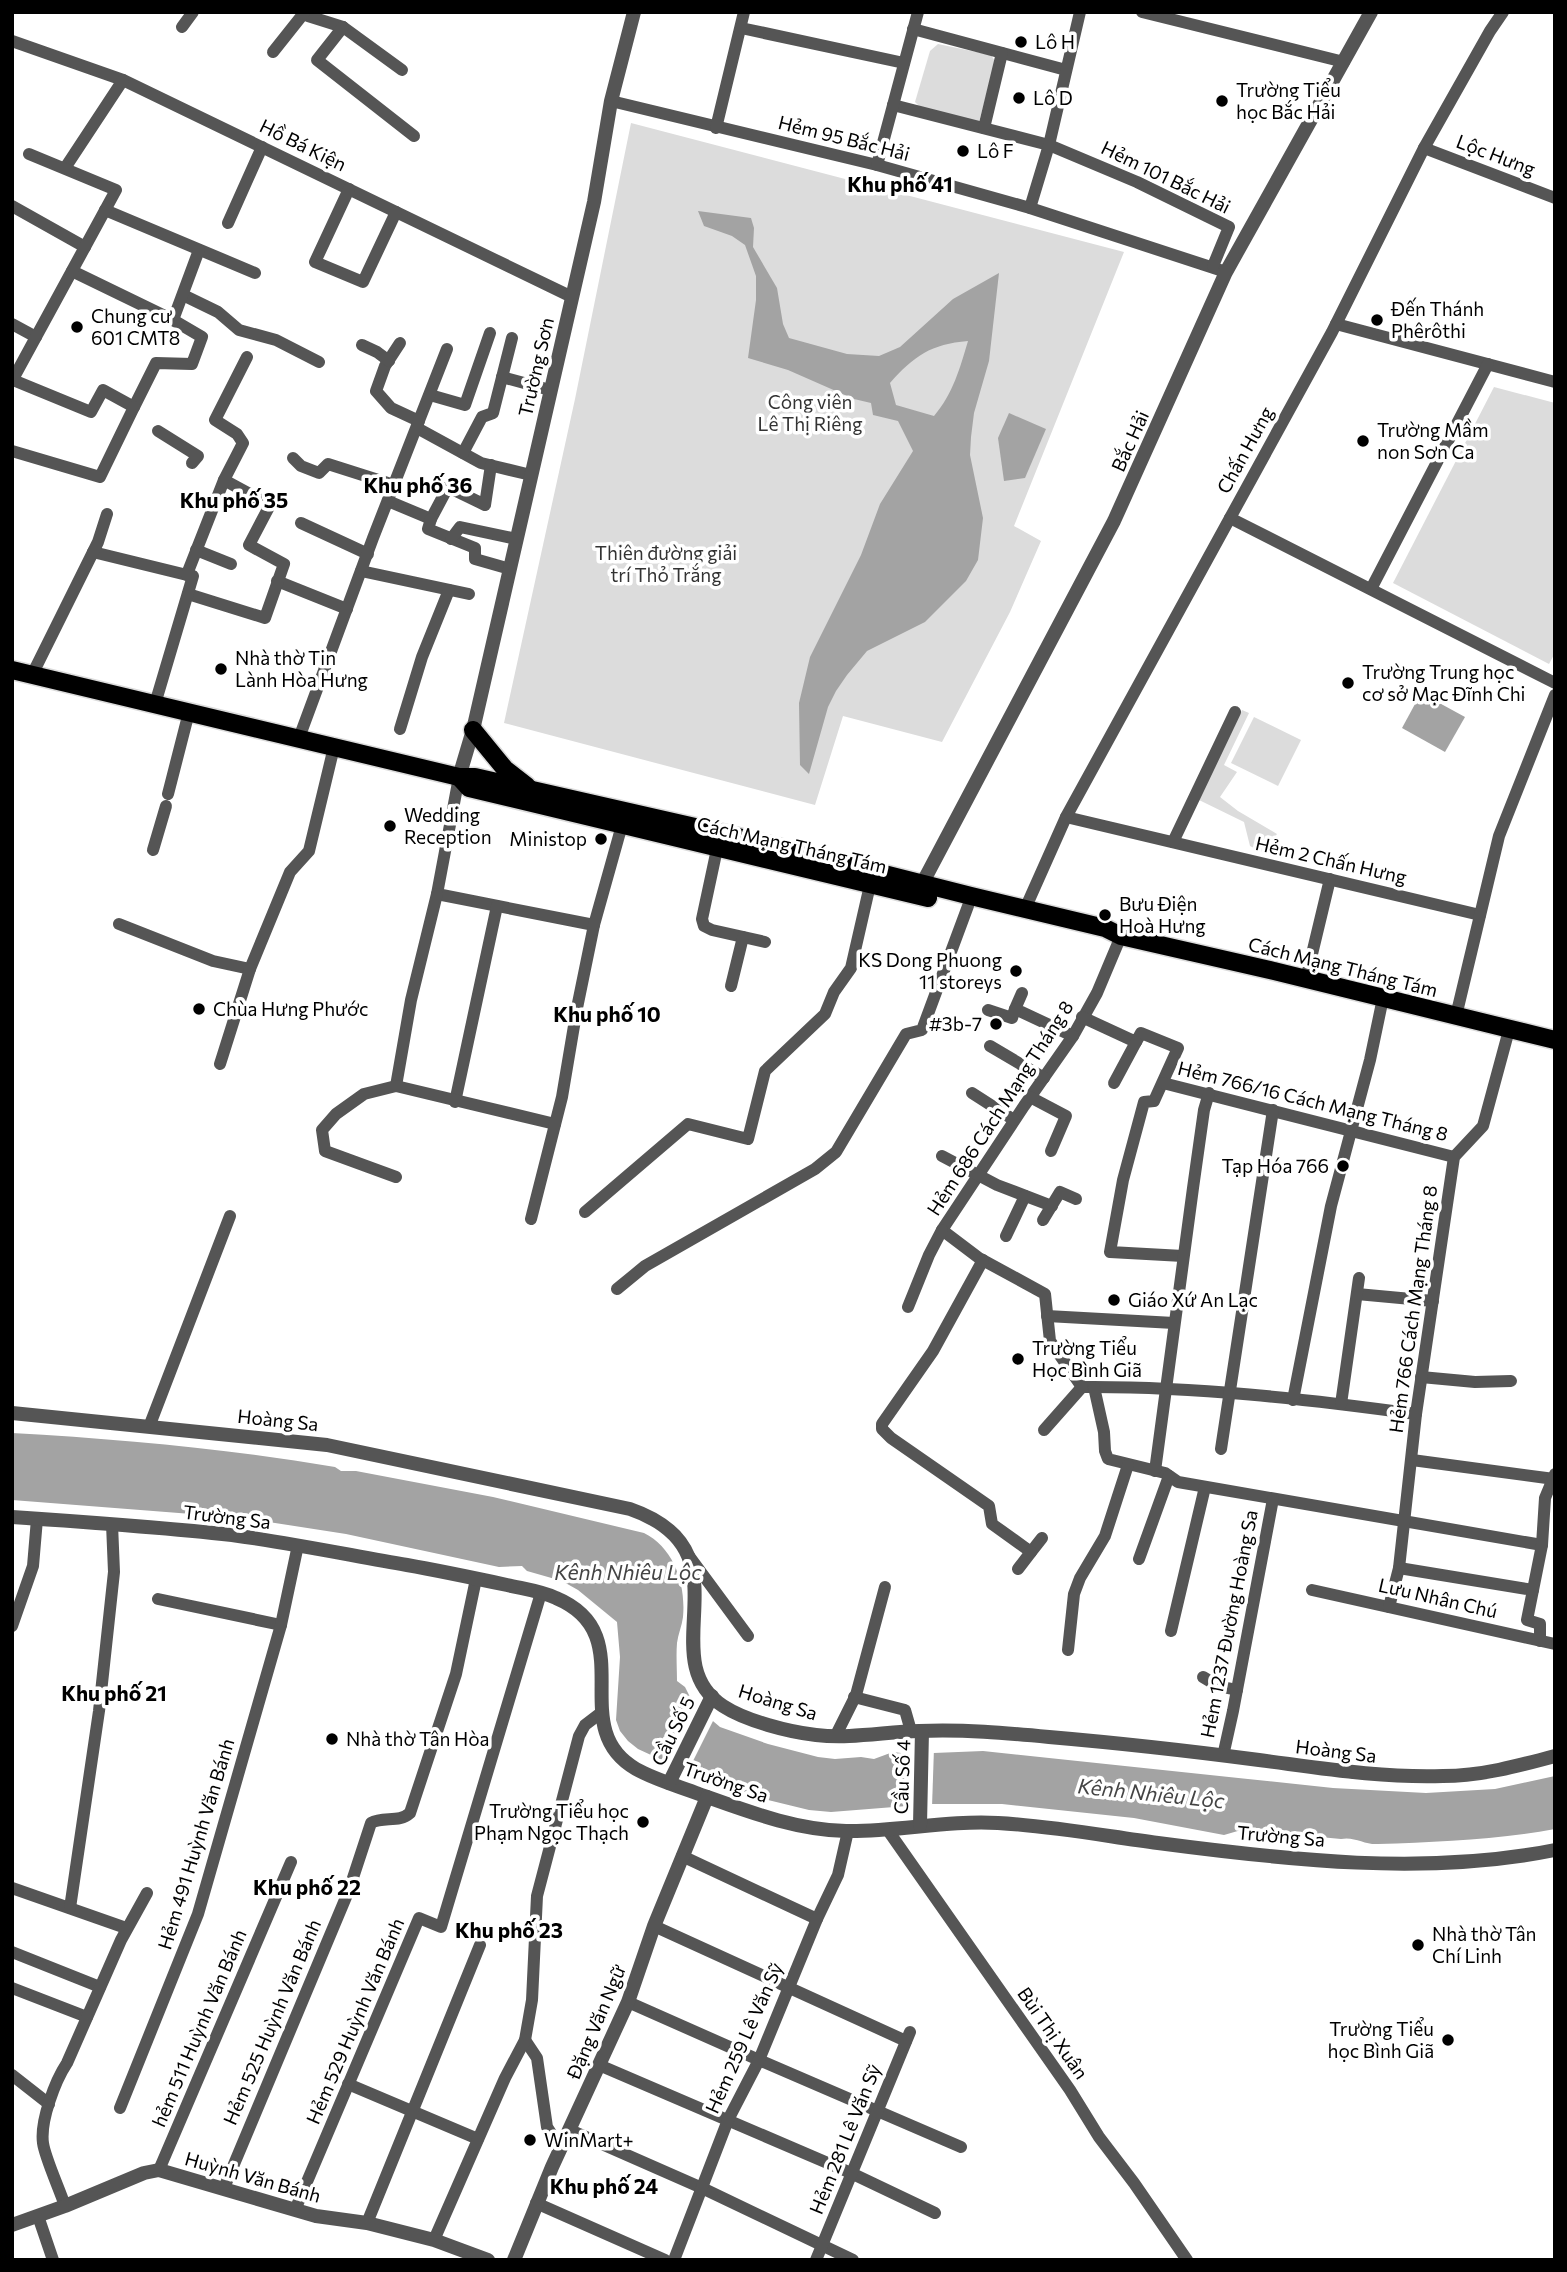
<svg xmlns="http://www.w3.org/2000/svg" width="1567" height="2272" font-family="Commissioner,sans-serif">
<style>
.green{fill:#dcdcdc}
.water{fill:#a3a3a3;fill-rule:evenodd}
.pier{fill:#fff}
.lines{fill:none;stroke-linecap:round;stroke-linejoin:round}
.primary-casing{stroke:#dbdbdb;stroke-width:21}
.minor{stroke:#555;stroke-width:12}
.tertiary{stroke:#555;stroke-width:14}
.primary{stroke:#000;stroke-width:18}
.poi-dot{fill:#000;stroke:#fff;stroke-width:2.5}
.labels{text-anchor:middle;stroke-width:7;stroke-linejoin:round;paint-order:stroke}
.poi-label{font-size:19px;fill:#000;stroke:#fff;text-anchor:start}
.street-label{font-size:19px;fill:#000;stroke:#fff}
.park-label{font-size:19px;fill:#333;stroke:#fff}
.neighbourhood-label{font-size:21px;font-weight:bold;fill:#000;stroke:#fff}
.water-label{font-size:21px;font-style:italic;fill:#444;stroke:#fff}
</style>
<rect width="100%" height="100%" fill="#fff"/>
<g class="green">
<path d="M938,44L991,55L995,61L979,122L922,109L915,102L930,51Z"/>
<path d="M631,123L1124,252L1014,526L1041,541L1010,612L942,742L843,716L815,805L504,723L575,399Z"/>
<path d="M1494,387L1555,403V653L1549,664L1393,583Z"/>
<path d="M1242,710L1249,713L1224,765L1237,772L1220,797L1238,811L1277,834L1264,853L1250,846L1244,822L1199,800Z"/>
<path d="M1254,717L1301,740L1278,786L1231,763Z"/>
</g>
<g class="water">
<path d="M698,211L751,218L754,228L753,247L777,288L783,324L789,338L847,354L879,356L900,347L953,299L999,273L989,361L974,413L971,437L970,455L983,518L978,560L966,581L925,622L867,651L847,675L836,691L828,707L809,774L800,765L799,703L810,657L861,555L880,504L913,451L898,421L873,415L871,403L854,399L788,370L748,358L756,300V276L745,245L732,236L704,226ZM968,341C960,368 953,394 934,416L896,405L890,383C914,356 931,344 968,341Z"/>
<path d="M1009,413L1046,429L1025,478L1004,481L998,438Z"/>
<path d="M1421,693L1465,717L1445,752L1402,728Z"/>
<path d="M12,1433C121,1439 228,1449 335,1467L341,1471H356L493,1497L644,1533C674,1548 686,1584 683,1617C682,1626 678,1634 677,1643C676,1655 677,1669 677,1681L685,1687L694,1705L720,1727L768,1744L818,1757L835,1759L861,1757L874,1759L893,1752L909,1754L983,1751L1333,1788L1426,1793L1495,1789L1555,1776V1829C1496,1840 1437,1842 1378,1844C1365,1845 1354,1836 1341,1839L1256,1831L1248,1828L1224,1835L1134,1818L1002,1804H932L831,1812L809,1810L768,1800L688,1772L638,1749L628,1741L620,1731L616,1720L620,1657L617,1622L578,1590L562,1581L527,1571L522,1566L499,1567L346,1534L243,1518L12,1500Z"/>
</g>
<g class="pier">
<path d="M695,1703L714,1719L687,1773L664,1763Z"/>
<path d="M934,1748L932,1807L908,1808L909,1751Z"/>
</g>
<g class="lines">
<defs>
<g id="primary">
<path d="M12,670L459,777H475L726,834L971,896L1105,928L1121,936L1274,971L1555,1040"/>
<path d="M473,730L505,769L527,786"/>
<path d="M459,777L469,788L928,898"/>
</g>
</defs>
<use href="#primary" class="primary-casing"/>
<g class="minor">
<path d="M303,12L308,16L343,27L402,70"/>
<path d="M1142,12L1344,62"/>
<path d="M182,27L193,12"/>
<path d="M343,27L317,60L414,136"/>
<path d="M741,28L904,63"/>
<path d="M913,29L1066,70"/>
<path d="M12,41L123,80L572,297"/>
<path d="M273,52L304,13"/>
<path d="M611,101L877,165L1030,208L1226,272"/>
<path d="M893,105L1049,145L1137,182L1229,227L1213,266"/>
<path d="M716,128L744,12"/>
<path d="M984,128L1002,53"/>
<path d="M1424,148L1555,198"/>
<path d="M877,165L918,12"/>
<path d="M65,168L123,80"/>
<path d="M349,189L315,262L363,282L396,212"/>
<path d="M12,206L85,247"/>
<path d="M1030,208L1049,145L1080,12"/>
<path d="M105,210L255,273"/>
<path d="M228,223L262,147"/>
<path d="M183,295L218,312L239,330L276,340L319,362"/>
<path d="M173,320L199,250"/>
<path d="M12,324L36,337"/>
<path d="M1336,324L1555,382"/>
<path d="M400,343L385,366L376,391L391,408L419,421"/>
<path d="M362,345L377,352L389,361"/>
<path d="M502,377L550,390"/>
<path d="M13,380L91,412L103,390L134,407L156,363L192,364L202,337L173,320L72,271"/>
<path d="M12,381L116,190L29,154"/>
<path d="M430,395L465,405L490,333"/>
<path d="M417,428L481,463L531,475"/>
<path d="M158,431L198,456L192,463"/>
<path d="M12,451L100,477L134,407"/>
<path d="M463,453L482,417L493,413L512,338"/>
<path d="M293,458L301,466L319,473L328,464L394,485"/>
<path d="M388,501L431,519L448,487L485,505L491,465"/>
<path d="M1230,518L1555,683"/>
<path d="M431,519L428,529L475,548V559L510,569"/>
<path d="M301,523L368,554"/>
<path d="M451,539L460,527L517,539"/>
<path d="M196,550L231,564"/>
<path d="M93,552L187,575"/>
<path d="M361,571L469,594"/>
<path d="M277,581L347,609"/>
<path d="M1371,589L1488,364"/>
<path d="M188,594L265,618L284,564L249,545L270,505L224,480"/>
<path d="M32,675L98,542L107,514"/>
<path d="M155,704L193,576L187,575L189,569L224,480L243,443L237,434L215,420L247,357"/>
<path d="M400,729L422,657L449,590"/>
<path d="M299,738L373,538L447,349"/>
<path d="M459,777L437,894L594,925"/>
<path d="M168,794L189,712"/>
<path d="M1066,817L1480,915"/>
<path d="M1173,842L1235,712"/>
<path d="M717,849L702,919L704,926L712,930L765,942"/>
<path d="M153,850L166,806"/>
<path d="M1025,909L1066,817L1332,332L1424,148L1490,31L1503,12"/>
<path d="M119,924L213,961L250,969L290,872L309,851L334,747"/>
<path d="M1121,936L1097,993L1073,1036L1024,1106L942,1230L979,1258L1045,1294L1050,1341L1082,1387C1193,1386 1306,1399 1416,1414"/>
<path d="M1306,979L1330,879"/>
<path d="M731,986L743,937"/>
<path d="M1022,993L1015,1009L1073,1036"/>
<path d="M988,1010L1012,1018L1015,1009"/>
<path d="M1456,1016L1499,836L1555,695"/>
<path d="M1082,1017L1136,1042L1141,1033L1178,1048L1154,1101L1144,1102L1123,1180L1110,1252L1183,1256"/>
<path d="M990,1046L1044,1078"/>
<path d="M220,1064L250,969"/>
<path d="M1114,1083L1136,1042"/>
<path d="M1163,1083L1454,1157"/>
<path d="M396,1086L411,1000L437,894"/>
<path d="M972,1093L1014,1120"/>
<path d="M1030,1097L1066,1116L1051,1151"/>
<path d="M455,1102L497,906"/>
<path d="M942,1156L997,1185L1052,1206"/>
<path d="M396,1177L325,1151L322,1130L336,1114L364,1094L396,1086L555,1124"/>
<path d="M585,1212L688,1124L748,1139L765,1071L825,1014L834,992L851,968L870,885"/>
<path d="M531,1219L562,1097L577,1008L594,925L622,825"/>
<path d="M1043,1220L1060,1192L1076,1199"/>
<path d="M1006,1236L1025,1196"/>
<path d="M983,1260L933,1351L882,1424V1429L891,1438L989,1506L992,1524L1031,1552L1042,1538"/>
<path d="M617,1289L645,1266L815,1169L836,1152L906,1034L922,1030L968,906"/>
<path d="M1357,1294L1433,1301"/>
<path d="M908,1307L929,1255L942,1230"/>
<path d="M1047,1316L1174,1323"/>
<path d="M1421,1377L1475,1382L1511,1381"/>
<path d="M1094,1387L1104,1432L1105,1451L1108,1459L1165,1473L1178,1482L1542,1545"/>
<path d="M1293,1400L1331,1206L1370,1060L1383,998"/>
<path d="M1341,1404L1359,1278"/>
<path d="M149,1427L230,1216"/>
<path d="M1044,1430L1082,1387"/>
<path d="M1221,1449L1273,1110"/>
<path d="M1412,1460L1554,1479"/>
<path d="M1155,1471L1193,1188L1204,1110L1209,1093"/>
<path d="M689,1556L748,1636"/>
<path d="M1139,1559L1169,1476"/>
<path d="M1399,1568L1533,1590"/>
<path d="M1018,1569L1031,1552"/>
<path d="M1312,1590L1555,1644"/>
<path d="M158,1599L281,1625"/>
<path d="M1389,1607L1399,1568L1416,1414L1454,1157L1483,1126L1509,1030"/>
<path d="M12,1626L33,1566L37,1519"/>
<path d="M1171,1631L1205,1487"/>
<path d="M1540,1641V1624L1527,1620L1542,1545L1545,1498L1555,1474"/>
<path d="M1068,1650L1074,1594L1080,1578L1105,1536L1128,1465"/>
<path d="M1203,1677L1218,1686L1237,1690"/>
<path d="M854,1697L905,1710L911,1731"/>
<path d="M835,1737L856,1695L885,1587"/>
<path d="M1223,1756L1233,1711L1273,1499"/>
<path d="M887,1829L1070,2090L1099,2137L1134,2183L1187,2260"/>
<path d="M682,1856L817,1919"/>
<path d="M12,1888L126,1928"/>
<path d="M70,1908L99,1711L114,1572L112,1524"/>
<path d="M654,1926L906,2041"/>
<path d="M12,1952L100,1987"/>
<path d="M12,1988L87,2017"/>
<path d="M628,2002L759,2060L961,2147"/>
<path d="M525,2040L537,2058L547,2127L561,2149"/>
<path d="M599,2065L851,2173L935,2213"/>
<path d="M12,2075L49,2104"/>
<path d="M348,2084L478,2139"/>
<path d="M120,2108L198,1914L281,1625L298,1545"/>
<path d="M570,2130L702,2188L853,2260"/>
<path d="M159,2170L291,1862"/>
<path d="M224,2188L349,1890L371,1823C383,1816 399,1823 410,1813L456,1674L476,1579"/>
<path d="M536,2203L665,2260"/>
<path d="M65,2206C60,2190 45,2158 43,2143C40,2121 55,2081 67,2063L121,1940L147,1893"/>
<path d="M295,2210L419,1918L441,1927L541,1593"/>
<path d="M38,2216L53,2260"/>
<path d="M367,2223L480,1945"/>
<path d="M434,2240L505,2078L525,2040L532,2000L537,1896L579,1736L585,1725L602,1712"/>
<path d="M674,2260L728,2120L759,2060L817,1919L838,1875L848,1831"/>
<path d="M816,2260L910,2032"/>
</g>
<g class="tertiary">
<path d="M459,777L473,730L594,202L611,101L634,12"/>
<path d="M922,884L1114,521L1226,272L1371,12"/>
<path d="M12,1413L327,1445L630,1509C752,1551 649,1657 723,1706C746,1721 789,1732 816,1735C851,1739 884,1732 919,1731C962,1729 1006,1733 1049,1737C1119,1743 1190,1751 1259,1760C1321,1768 1380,1778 1443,1776C1481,1776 1518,1766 1555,1756"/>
<path d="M12,1517C86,1522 159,1527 232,1535C291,1543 349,1555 407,1565C441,1571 474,1578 507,1585C524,1589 541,1591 556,1598C644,1635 563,1727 636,1769C656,1780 678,1786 699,1794C747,1811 795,1830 846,1831C897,1832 947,1820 998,1823C1052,1826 1105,1836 1158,1843C1287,1860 1427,1876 1555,1850"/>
<path d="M669,1783L712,1696"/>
<path d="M920,1825L922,1731"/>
<path d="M12,2225L65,2206L144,2173L159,2170L316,2216L367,2223L434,2240L488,2260"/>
<path d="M514,2260L552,2167L628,2002L654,1926L707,1797"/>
</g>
<use href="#primary" class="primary"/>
</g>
<g class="poi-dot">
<circle cx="1021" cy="42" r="7"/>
<circle cx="1019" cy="98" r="7"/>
<circle cx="1222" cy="101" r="7"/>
<circle cx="963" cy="151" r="7"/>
<circle cx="1377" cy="320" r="7"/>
<circle cx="77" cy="327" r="7"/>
<circle cx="1363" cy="441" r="7"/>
<circle cx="221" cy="669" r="7"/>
<circle cx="1348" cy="683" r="7"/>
<circle cx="390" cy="826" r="7"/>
<circle cx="601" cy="839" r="7"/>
<circle cx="1105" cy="915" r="7"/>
<circle cx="1016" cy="971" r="7"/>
<circle cx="199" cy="1009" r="7"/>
<circle cx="996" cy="1024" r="7"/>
<circle cx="1343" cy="1166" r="7"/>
<circle cx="1114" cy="1300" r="7"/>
<circle cx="1018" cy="1359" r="7"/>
<circle cx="332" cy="1739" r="7"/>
<circle cx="643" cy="1822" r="7"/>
<circle cx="1418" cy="1945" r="7"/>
<circle cx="1448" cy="2040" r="7"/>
<circle cx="530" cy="2140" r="7"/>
</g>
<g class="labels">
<g class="poi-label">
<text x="1035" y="49">Lô H</text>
<text x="1236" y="97">Trường Tiểu<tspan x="1236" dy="22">học Bắc Hải</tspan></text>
<text x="1033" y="105">Lô D</text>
<text x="977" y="158">Lô F</text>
<text x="1391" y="316">Đến Thánh<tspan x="1391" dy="22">Phêrôthi</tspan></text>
<text x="91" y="323">Chung cư<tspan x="91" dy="22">601 CMT8</tspan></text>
<text x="1377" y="437">Trường Mầm<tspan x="1377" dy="22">non Sơn Ca</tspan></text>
<text x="235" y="665">Nhà thờ Tin<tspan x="235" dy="22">Lành Hòa Hưng</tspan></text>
<text x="1362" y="679">Trường Trung học<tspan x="1362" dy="22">cơ sở Mạc Đĩnh Chi</tspan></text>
<text x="404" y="822">Wedding<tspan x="404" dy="22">Reception</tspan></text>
<text x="587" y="846" text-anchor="end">Ministop</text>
<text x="1119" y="911">Bưu Điện<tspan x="1119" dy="22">Hoà Hưng</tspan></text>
<text x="1002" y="967" text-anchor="end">KS Dong Phuong<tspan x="1002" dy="22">11 storeys</tspan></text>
<text x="213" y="1016">Chùa Hưng Phước</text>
<text x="982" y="1031" text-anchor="end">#3b-7</text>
<text x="1329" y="1173" text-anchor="end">Tạp Hóa 766</text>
<text x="1128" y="1307">Giáo Xứ An Lạc</text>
<text x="1032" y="1355">Trường Tiểu<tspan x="1032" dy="22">Học Bình Giã</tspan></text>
<text x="346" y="1746">Nhà thờ Tân Hòa</text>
<text x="629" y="1818" text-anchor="end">Trường Tiểu học<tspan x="629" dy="22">Phạm Ngọc Thạch</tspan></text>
<text x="1432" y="1941">Nhà thờ Tân<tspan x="1432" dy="22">Chí Linh</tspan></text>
<text x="1434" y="2036" text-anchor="end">Trường Tiểu<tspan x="1434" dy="22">học Bình Giã</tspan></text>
<text x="544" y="2147">WinMart+</text>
</g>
<g class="street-label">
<text transform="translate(844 138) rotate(14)" y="7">Hẻm 95 Bắc Hải</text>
<text transform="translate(303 145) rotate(26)" y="7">Hồ Bá Kiện</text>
<text transform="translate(1496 155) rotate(21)" y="7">Lộc Hưng</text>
<text transform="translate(1166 177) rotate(26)" y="7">Hẻm 101 Bắc Hải</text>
<text transform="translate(536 367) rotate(-77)" y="7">Trường Sơn</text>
<text transform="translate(1130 441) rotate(-66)" y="7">Bắc Hải</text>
<text transform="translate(1245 450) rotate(-61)" y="7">Chấn Hưng</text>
<text transform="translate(792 845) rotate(13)" y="7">Cách Mạng Tháng Tám</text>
<text transform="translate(1331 860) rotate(13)" y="7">Hẻm 2 Chấn Hưng</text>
<text transform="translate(1343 967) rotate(14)" y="7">Cách Mạng Tháng Tám</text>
<text transform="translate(1313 1101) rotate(14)" y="7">Hẻm 766/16 Cách Mạng Tháng 8</text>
<text transform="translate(1000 1108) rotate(-57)" y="7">Hẻm 686 Cách Mạng Tháng 8</text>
<text transform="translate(1413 1309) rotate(-82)" y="7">Hẻm 766 Cách Mạng Tháng 8</text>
<text transform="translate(278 1420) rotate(6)" y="7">Hoàng Sa</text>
<text transform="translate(227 1517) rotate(7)" y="7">Trường Sa</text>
<text transform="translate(1438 1598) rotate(13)" y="7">Lưu Nhân Chú</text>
<text transform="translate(1229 1624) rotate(-79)" y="7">Hẻm 1237 Đường Hoàng Sa</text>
<text transform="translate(778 1702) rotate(17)" y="7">Hoàng Sa</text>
<text transform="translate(673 1731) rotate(-64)" y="7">Cầu Số 5</text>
<text transform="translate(1336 1751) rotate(7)" y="7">Hoàng Sa</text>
<text transform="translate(902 1777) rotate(-88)" y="7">Cầu Số 4</text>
<text transform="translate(726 1782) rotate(19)" y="7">Trường Sa</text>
<text transform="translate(1281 1836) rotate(5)" y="7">Trường Sa</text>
<text transform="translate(196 1844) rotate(-73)" y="7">Hẻm 491 Huỳnh Văn Bánh</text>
<text transform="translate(355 2021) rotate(-67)" y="7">Hẻm 529 Huỳnh Văn Bánh</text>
<text transform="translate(272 2022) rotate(-67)" y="7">Hẻm 525 Huỳnh Văn Bánh</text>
<text transform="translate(596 2022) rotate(-67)" y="7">Đặng Văn Ngữ</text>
<text transform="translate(199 2028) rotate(-67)" y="7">hẻm 511 Huỳnh Văn Bánh</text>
<text transform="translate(1053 2033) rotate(55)" y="7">Bùi Thị Xuân</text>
<text transform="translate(744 2038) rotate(-66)" y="7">Hẻm 259 Lê Văn Sỹ</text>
<text transform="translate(845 2139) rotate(-68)" y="7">Hẻm 281 Lê Văn Sỹ</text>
<text transform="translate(253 2177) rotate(16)" y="7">Huỳnh Văn Bánh</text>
</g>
<g class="park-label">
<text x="810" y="409">Công viên<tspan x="810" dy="22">Lê Thị Riêng</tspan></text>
<text x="666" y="560">Thiên đường giải<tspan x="666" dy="22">trí Thỏ Trắng</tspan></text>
</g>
<g class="neighbourhood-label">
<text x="900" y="192">Khu phố 41</text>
<text x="418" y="493">Khu phố 36</text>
<text x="234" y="508">Khu phố 35</text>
<text x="607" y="1022">Khu phố 10</text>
<text x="114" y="1701">Khu phố 21</text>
<text x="307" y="1895">Khu phố 22</text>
<text x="509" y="1938">Khu phố 23</text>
<text x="604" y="2194">Khu phố 24</text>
</g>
<g class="water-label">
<text x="628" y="1580">Kênh Nhiêu Lộc</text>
<text transform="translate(1151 1794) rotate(6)" y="7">Kênh Nhiêu Lộc</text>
</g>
</g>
<rect width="1567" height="2272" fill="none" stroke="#000000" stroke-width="28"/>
</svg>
